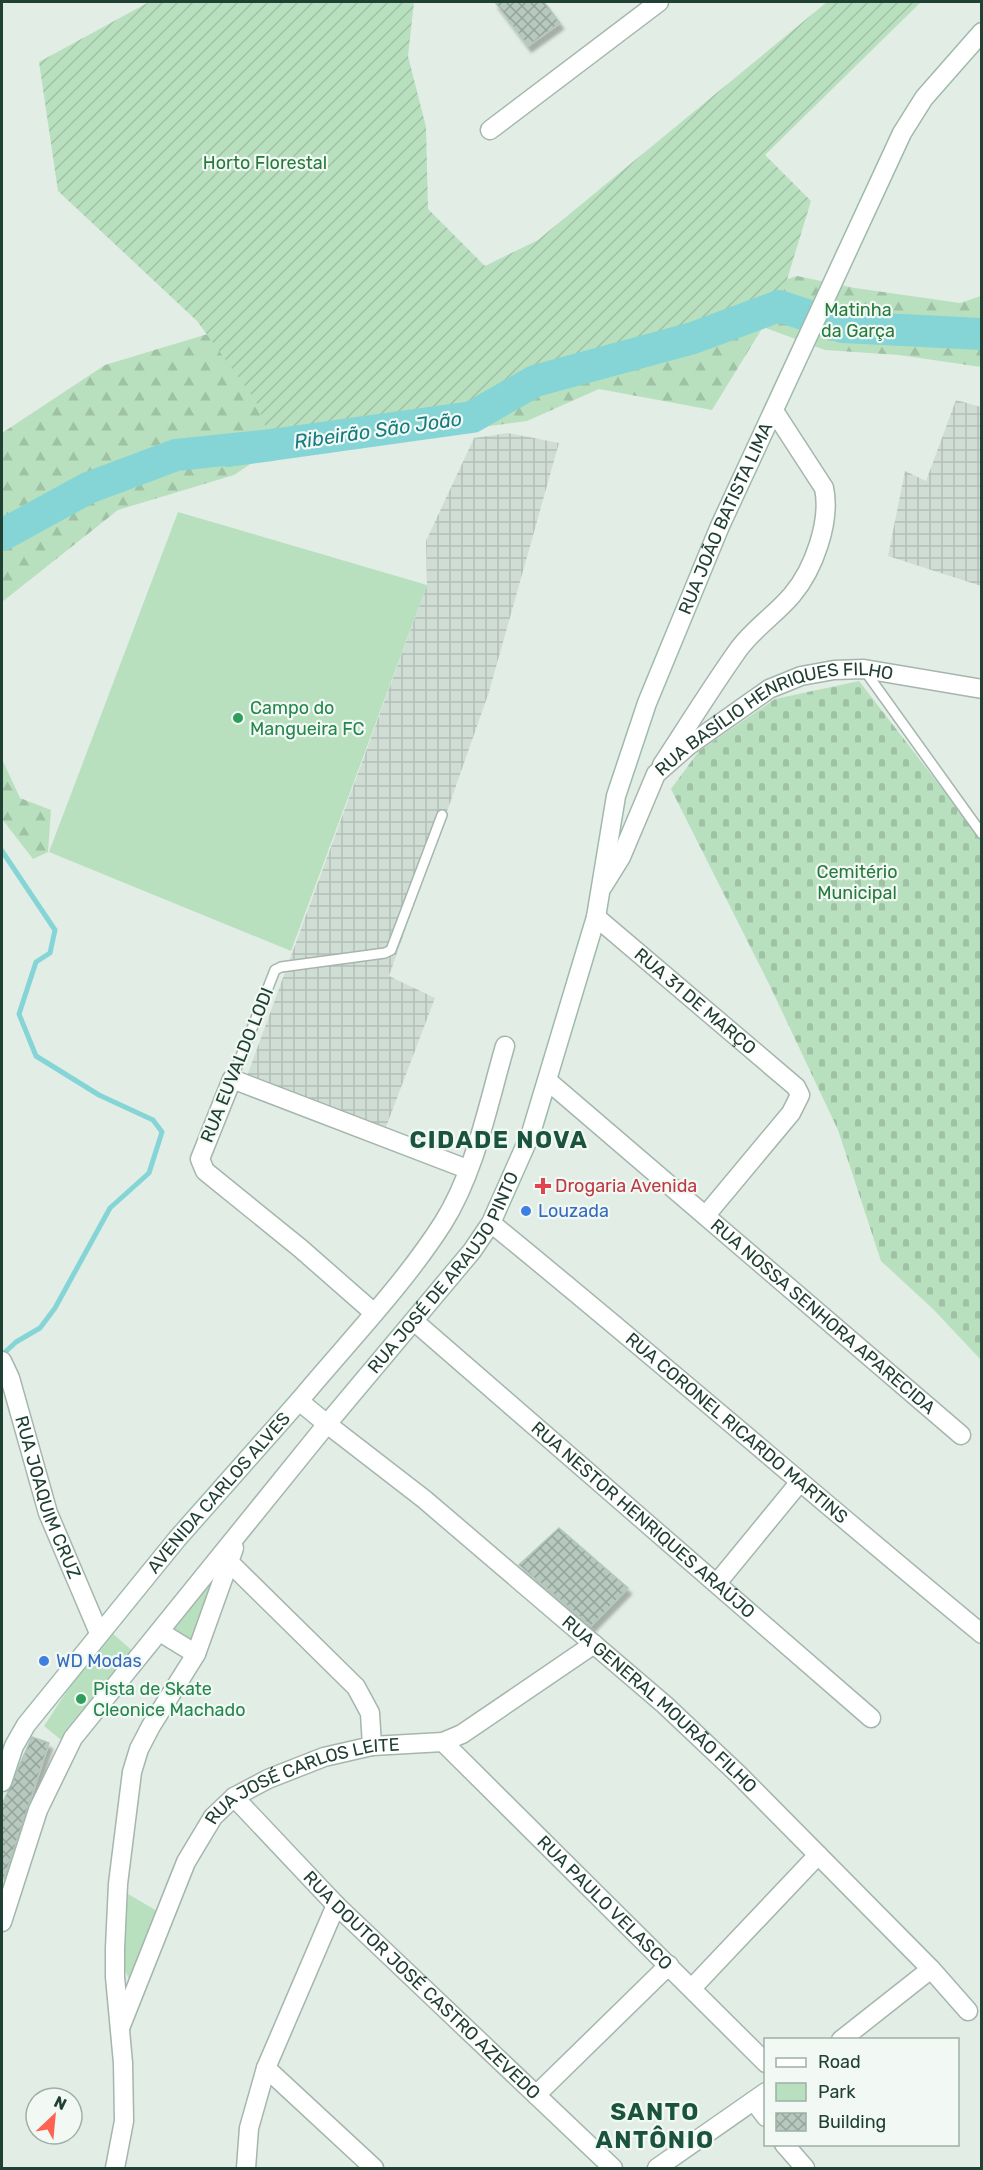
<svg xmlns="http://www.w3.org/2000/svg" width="983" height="2170" font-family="Rubik,sans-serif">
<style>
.industrial{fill:url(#industrial-grid)}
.forest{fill:url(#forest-firs)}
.cemetery{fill:url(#cemetery-stones)}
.park{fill:#b9e0be}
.garden{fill:url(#garden-furrows)}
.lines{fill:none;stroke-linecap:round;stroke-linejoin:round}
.stream{stroke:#85d5d6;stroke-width:5}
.river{stroke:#85d5d6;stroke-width:32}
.building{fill:url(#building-cross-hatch);stroke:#b3c7bc;stroke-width:1.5;filter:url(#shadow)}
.service-casing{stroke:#a4b6ad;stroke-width:12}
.minor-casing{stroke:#a4b6ad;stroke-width:21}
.tertiary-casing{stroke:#a4b6ad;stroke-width:21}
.secondary-casing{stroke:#9fbaad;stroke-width:21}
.service{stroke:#fff;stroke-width:9}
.minor{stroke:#fff;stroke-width:18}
.tertiary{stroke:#fff;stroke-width:18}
.secondary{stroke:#fff;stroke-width:18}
.leisure-dot{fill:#2e9e5b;stroke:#f2f9f5;stroke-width:2}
.health-dot{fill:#e0444e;stroke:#f2f9f5;stroke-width:2}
.shop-dot{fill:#3f7fe0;stroke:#f2f9f5;stroke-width:2}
.labels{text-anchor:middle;stroke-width:4.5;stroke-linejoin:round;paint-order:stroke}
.park-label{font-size:18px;fill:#277a3c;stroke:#f2f9f5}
.street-label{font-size:18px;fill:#204033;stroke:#f2f9f5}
.leisure-label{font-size:18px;fill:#27864d;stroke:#f2f9f5;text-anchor:start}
.health-label{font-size:18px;fill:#be3a42;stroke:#f2f9f5;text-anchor:start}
.shop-label{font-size:18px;fill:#366cbe;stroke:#f2f9f5;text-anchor:start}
.water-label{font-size:20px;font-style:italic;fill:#157d80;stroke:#f2f9f5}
.district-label{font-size:24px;font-weight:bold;letter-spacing:1.5px;fill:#1a533e;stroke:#f2f9f5}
</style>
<defs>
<pattern id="industrial-grid" width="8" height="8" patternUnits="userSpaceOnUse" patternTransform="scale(1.5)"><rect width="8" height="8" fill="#d0ddd5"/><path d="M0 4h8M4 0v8" fill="none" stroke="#b2bfb7"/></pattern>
<pattern id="forest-firs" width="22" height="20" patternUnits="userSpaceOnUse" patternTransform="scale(1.5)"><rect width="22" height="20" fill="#b9e0be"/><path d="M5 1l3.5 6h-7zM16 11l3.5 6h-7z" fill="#9fc1a4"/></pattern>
<pattern id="cemetery-stones" width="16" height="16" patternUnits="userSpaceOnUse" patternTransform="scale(1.5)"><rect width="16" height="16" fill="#b9e0be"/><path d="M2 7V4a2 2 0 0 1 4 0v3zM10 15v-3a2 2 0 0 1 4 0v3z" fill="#9fc1a4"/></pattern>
<pattern id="garden-furrows" width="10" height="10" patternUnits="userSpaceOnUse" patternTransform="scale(1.5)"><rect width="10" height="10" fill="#b9e0be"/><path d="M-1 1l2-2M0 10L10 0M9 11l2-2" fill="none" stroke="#9fc1a4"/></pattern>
<pattern id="building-cross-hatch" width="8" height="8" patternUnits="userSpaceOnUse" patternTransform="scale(1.5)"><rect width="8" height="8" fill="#b7c8bf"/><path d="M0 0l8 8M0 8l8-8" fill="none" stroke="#94a49c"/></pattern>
<filter id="shadow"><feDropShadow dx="3.5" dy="6" stdDeviation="1.5" flood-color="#0004"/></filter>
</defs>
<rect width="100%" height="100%" fill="#e2ede6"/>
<g class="industrial">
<path d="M956,400L981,407V586L888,556L905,471L926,481Z"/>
<path d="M508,433L559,443L489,692L389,976L435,998L386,1127L247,1076L427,585L426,541L474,438Z"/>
</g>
<g class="forest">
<path d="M797,276L855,288L960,303L981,296V367L899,355L825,350L763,327L712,410L599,389L527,421L261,457L234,475L118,510L2,602V433L105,365L234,326L654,322Z"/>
<path d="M2,759L20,798L51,810L48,852L33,859L2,819Z"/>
</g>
<path class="cemetery" d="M859,681L981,839V1360L933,1309L881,1261L838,1130L770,986L671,789L699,751L775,699Z"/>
<g class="park">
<path d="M178,512L427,585L291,951L49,852Z"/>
<path d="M223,1565L196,1642L174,1630L173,1626Z"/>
<path d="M112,1633L135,1653L66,1744L44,1726L79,1673Z"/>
<path d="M128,1894L157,1911L130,1981L121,1962Z"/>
</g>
<path class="garden" d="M149,2H414L408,56L426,127L428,209L485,266L538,240L827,2H921L765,155L811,201L779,306L693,338L535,381L472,417L272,445L256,401L197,321L58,191L39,62Z"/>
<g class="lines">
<path class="stream" d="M2,851L55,930L50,953L36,962L19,1014L36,1056L99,1095L153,1120L162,1132L149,1173L110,1208L55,1308L40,1328L16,1342L2,1355"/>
<path class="river" d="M2,535L88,488L176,455L272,445L228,451L472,417L535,381L693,338L779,306L843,327L982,334"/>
</g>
<g class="building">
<path d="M495,2H544L560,23L528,46Z"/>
<path d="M559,1528L628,1588L591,1626L519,1565Z"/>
<path d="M32,1737L49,1743L4,1879L2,1878V1805Z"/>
</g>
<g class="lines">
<defs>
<g id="service">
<path d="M865,671L982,834"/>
<path d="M232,1079L275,970L281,967L385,953L391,950L442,815"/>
</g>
<g id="minor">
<path d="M490,130L659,2"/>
<path d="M662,765C687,727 711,688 738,650C753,629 775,615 792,595C814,569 831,521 824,488L774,411"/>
<path id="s1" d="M596,917L796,1087L800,1095L791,1113L706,1215"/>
<path id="s2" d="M548,1081L961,1435"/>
<path id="s3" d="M491,1223C657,1358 817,1498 982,1634"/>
<path d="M373,1312L300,1248L205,1171L200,1159L232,1079L467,1169"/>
<path id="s4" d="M415,1322L871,1718"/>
<path id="s5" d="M2,1361L10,1378L48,1513L99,1633"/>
<path d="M299,1401C347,1343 402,1287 443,1223C476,1170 488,1104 505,1046"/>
<path id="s6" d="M327,1424L424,1499L665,1705L740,1776L931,1969L968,2011"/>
<path d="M229,1562L356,1687L370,1713L372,1746"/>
<path d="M717,1583L799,1483"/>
<path id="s7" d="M443,1742L766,2063"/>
<path id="s8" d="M234,1797L336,1905L613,2168"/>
<path d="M692,1988L818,1855"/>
<path id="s9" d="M120,2028L186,1862L213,1817L234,1797L268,1779L324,1757L372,1746L443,1742L462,1734L594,1644"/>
<path d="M841,2040L931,1969"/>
<path d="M266,2068L374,2168"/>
<path d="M536,2095L669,1965"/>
<path d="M754,2101L766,2117"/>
<path d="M784,2144L805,2168"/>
<path d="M246,2168L249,2128L266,2068L336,1905"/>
<path d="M657,2168L766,2092"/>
</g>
<g id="tertiary">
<path id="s10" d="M603,886L621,857L656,774L688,746L769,689L801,676L834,670L864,669L982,689"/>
<path d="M196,1654L234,1548"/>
<path d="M2,1922L38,1810L73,1738L327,1424"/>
<path d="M115,2168L124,2121L123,2063L115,1977V1948L118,1884L132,1772L139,1749L151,1726L196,1654L160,1632"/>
</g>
<g id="secondary">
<path id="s11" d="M2,1782L14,1746L26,1725L177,1539L299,1401L327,1424L472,1251L491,1223L531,1133L596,917L616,796L647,703L720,526L902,133L924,98L982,32"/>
</g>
</defs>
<use href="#service" class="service-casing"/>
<use href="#minor" class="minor-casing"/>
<use href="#tertiary" class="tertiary-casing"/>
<use href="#secondary" class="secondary-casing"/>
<use href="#service" class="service"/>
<use href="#minor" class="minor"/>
<use href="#tertiary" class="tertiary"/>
<use href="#secondary" class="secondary"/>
</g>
<g class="leisure-dot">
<circle cx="238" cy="718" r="6"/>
<circle cx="81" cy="1699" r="6"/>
</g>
<path class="health-dot" d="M540 1177h6v6h6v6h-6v6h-6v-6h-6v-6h6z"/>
<g class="shop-dot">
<circle cx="526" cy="1211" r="6"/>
<circle cx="44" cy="1661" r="6"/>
</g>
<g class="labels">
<g class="park-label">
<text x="265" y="169">Horto Florestal</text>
<text x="858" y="316">Matinha<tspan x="858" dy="21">da Garça</tspan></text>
<text x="857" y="878">Cemitério<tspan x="857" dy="21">Municipal</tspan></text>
</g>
<g class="street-label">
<text dy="6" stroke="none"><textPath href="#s11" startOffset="1527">RUA JOÃO BATISTA LIMA</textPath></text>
<text dy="6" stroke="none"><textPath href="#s10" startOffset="260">RUA BASÍLIO HENRIQUES FILHO</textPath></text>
<text dy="6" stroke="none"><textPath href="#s1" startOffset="130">RUA 31 DE MARÇO</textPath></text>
<text transform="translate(237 1065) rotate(-68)" y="6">RUA EUVALDO LODI</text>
<text dy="6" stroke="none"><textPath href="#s11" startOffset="714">RUA JOSÉ DE ARAUJO PINTO</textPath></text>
<text dy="6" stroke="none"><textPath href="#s2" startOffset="362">RUA NOSSA SENHORA APARECIDA</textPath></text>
<text dy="6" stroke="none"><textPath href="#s3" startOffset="320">RUA CORONEL RICARDO MARTINS</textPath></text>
<text dy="6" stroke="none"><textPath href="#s11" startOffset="364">AVENIDA CARLOS ALVES</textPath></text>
<text dy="6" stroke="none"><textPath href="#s5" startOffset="144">RUA JOAQUIM CRUZ</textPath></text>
<text dy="6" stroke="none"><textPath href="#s4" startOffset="302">RUA NESTOR HENRIQUES ARAÚJO</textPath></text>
<text dy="6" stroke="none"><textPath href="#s6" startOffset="435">RUA GENERAL MOURÃO FILHO</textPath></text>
<text dy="6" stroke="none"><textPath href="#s9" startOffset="330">RUA JOSÉ CARLOS LEITE</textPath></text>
<text dy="6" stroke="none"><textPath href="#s7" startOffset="228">RUA PAULO VELASCO</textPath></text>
<text dy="6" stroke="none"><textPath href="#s8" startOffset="266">RUA DOUTOR JOSÉ CASTRO AZEVEDO</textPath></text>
</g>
<g class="leisure-label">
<text x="250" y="714">Campo do<tspan x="250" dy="21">Mangueira FC</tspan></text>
<text x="93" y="1695">Pista de Skate<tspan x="93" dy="21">Cleonice Machado</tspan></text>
</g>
<g class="health-label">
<text x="555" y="1192">Drogaria Avenida</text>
</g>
<g class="shop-label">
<text x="538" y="1217">Louzada</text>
<text x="56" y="1667">WD Modas</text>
</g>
<g class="water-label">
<text transform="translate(378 430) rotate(-8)" y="7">Ribeirão São João</text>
</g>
<g class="district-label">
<text x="499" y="1148">CIDADE NOVA</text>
<text x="655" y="2120">SANTO<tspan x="655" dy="28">ANTÔNIO</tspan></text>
</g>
</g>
<rect width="983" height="2170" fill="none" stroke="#204033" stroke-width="6"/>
<rect x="764" y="2038" width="195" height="108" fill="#f2f9f5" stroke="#9eafa7" stroke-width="1.5"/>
<rect x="776" y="2058" width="30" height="9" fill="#ffffff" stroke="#9eafa7" stroke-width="1.5"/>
<text x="818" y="2068" font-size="18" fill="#204033">Road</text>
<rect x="776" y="2083" width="30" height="18" fill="#b9e0be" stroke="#9eafa7" stroke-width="1.5"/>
<text x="818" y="2098" font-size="18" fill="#204033">Park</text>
<rect x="776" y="2113" width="30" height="18" fill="url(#building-cross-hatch)" stroke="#9eafa7" stroke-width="1.5"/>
<text x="818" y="2128" font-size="18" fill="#204033">Building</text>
<g transform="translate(54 2116) rotate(26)"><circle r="28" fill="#f2f9f5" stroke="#9eafa7" stroke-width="1.5"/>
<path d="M0-4.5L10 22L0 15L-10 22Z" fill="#fd6350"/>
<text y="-9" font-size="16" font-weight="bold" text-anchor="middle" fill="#204033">N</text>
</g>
</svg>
